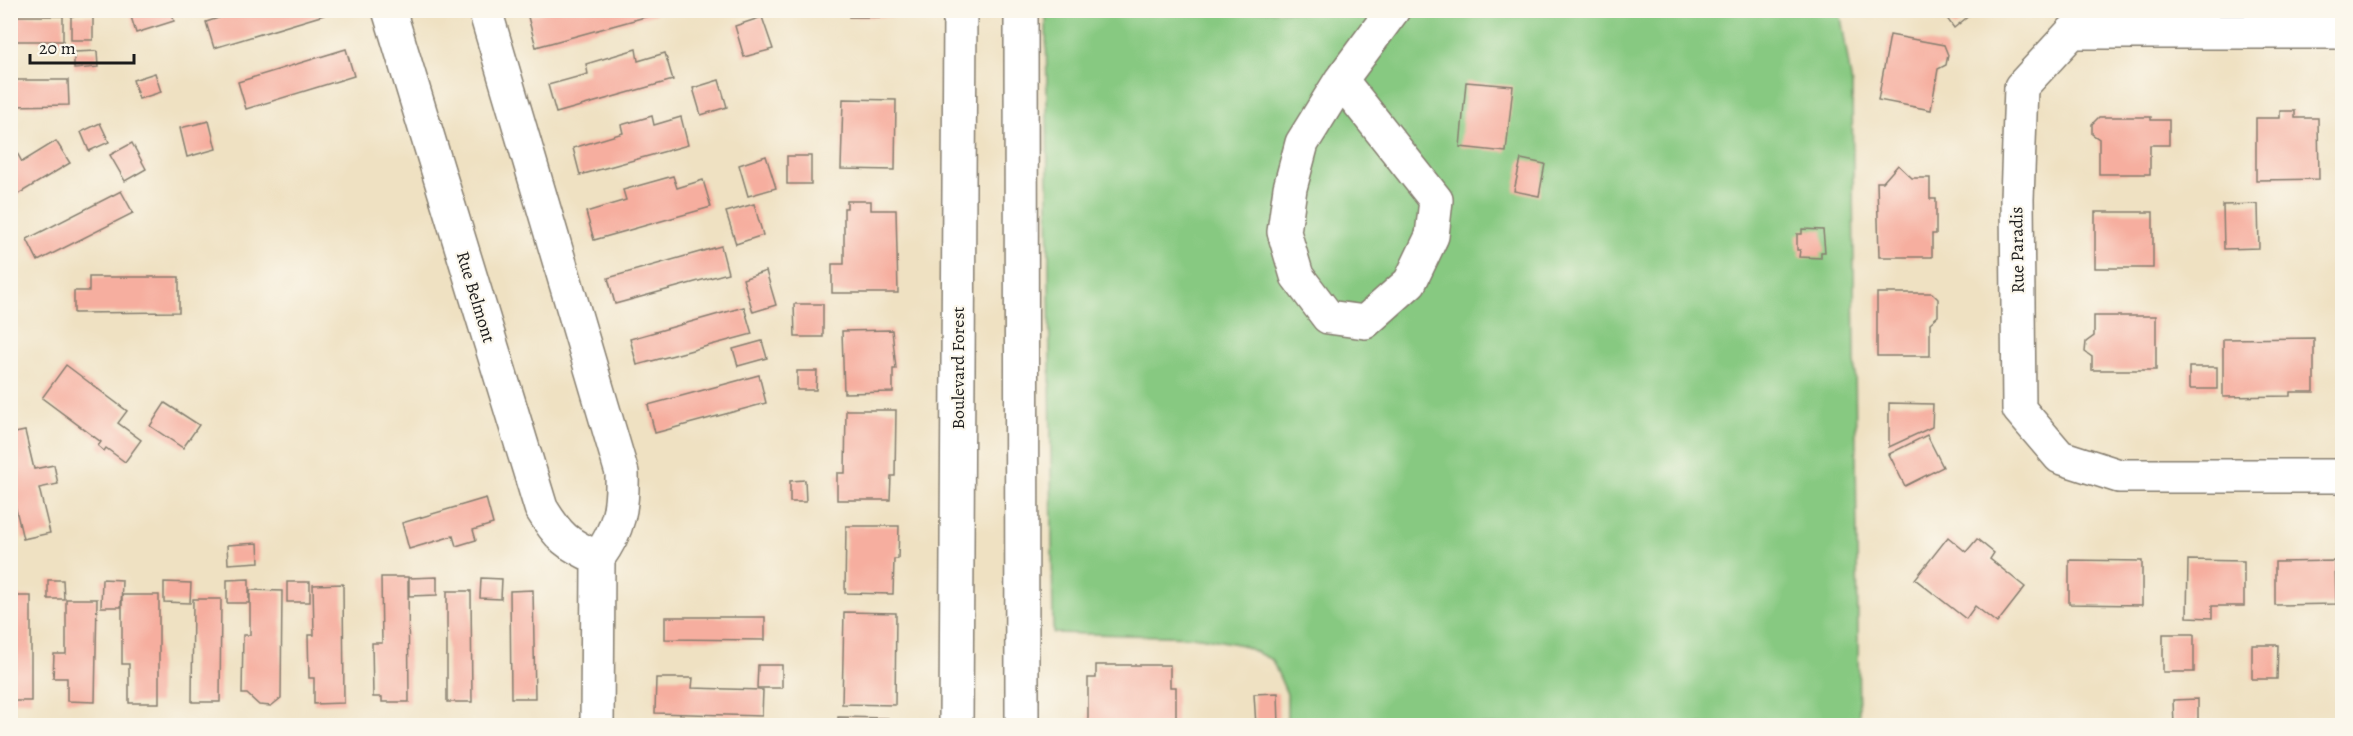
<svg xmlns="http://www.w3.org/2000/svg" width="2353" height="736" font-family="Alegreya,serif">
<style>
.green{fill:#87c981;stroke:#52724e;stroke-width:1.5}
.building{fill:#f6ae9f}
.lines{fill:none;stroke-linecap:round;stroke-linejoin:round}
.minor-casing{stroke:#867e6f;stroke-width:36}
.minor{stroke:#fff;stroke-width:33}
.labels{text-anchor:middle;stroke-width:4.5;stroke-linejoin:round;paint-order:stroke}
.street-label{font-size:18px;fill:#1c1c1c;stroke:#fbf7ec}
</style>
<rect width="100%" height="100%" fill="#fbf7ec"/>
<filter id="ink" filterUnits="userSpaceOnUse"><feTurbulence type="fractalNoise" baseFrequency=".0167" numOctaves="2"/><feDisplacementMap in="SourceGraphic" scale="12" xChannelSelector="R" yChannelSelector="G"/><feConvolveMatrix kernelMatrix="1 2 1 2 8 2 1 2 1" color-interpolation-filters="sRGB"/></filter>
<filter id="wash" filterUnits="userSpaceOnUse"><feTurbulence type="fractalNoise" baseFrequency=".008" numOctaves="4" result="noise"/><feDisplacementMap in="SourceGraphic" scale="24" xChannelSelector="R" yChannelSelector="G"/><feGaussianBlur stdDeviation="1.35" result="paint"/><feColorMatrix in="noise" values="0 0 0 0 0 0 0 0 0 0 0 0 0 0 0 0 0 1.4 0 .05"/><feComposite in="paint" operator="in"/></filter>
<g filter="url(#wash)">
<rect width="100%" height="100%" fill="#efe1c2"/>
<path class="green" d="M1046,11H1840L1852,85L1859,725H1287V694L1272,660L1242,645L1200,637L1053,633Z"/>
<g id="blocks">
<g class="building">
<path d="M129,10H171L174,21L136,33Z"/>
<path d="M243,10H322L324,15L214,48L206,22Z"/>
<path d="M552,10H655L656,14L536,47L528,17Z"/>
<rect x="849" y="10" width="45" height="7"/>
<path d="M1941,10H1976L1954,28Z"/>
<rect x="10" y="16" width="53" height="25"/>
<rect x="71" y="16" width="22" height="24"/>
<path d="M762,17L773,49L744,57L735,26Z"/>
<path d="M1890,35L1944,45L1948,55L1946,65L1938,69L1931,110L1878,100Z"/>
<path d="M346,49L354,76L246,109L238,82Z"/>
<path d="M636,49L638,61L665,53L673,80L556,113L548,85L588,74L586,64Z"/>
<path d="M97,51L98,67L74,69V52Z"/>
<path d="M155,73L161,92L139,99L133,80Z"/>
<path d="M10,80H68L69,105L10,106Z"/>
<path d="M719,80L727,107L701,115L693,88Z"/>
<path d="M1466,82L1513,86L1506,152L1460,147Z"/>
<path d="M843,99L896,100L895,170L841,169Z"/>
<path d="M2280,111H2295V118H2318L2319,179L2256,180V118H2280Z"/>
<path d="M652,116L654,125L681,117L688,145L580,175L573,148L623,133L621,125Z"/>
<path d="M2099,117H2151V120H2169V145H2150V174H2099V139L2092,134V124Z"/>
<path d="M209,121L216,149L187,157L180,128Z"/>
<path d="M100,123L109,142L89,151L81,132Z"/>
<path d="M56,141L70,163L10,199V154L16,151L22,162Z"/>
<path d="M132,143L146,169L125,181L110,155Z"/>
<path d="M766,156L776,188L748,196L739,165Z"/>
<rect x="787" y="156" width="24" height="28"/>
<path d="M1521,159L1545,164L1539,196L1514,191Z"/>
<path d="M1898,165L1912,178H1930V199H1936V234H1932V257H1879L1877,182H1883Z"/>
<path d="M673,176L677,188L703,180L711,207L594,240L586,212L626,200L623,190Z"/>
<path d="M121,191L133,213L38,261L27,239Z"/>
<path d="M847,201H871V210H896L898,293H832V264H844V208H847Z"/>
<path d="M754,204L763,235L736,244L726,212Z"/>
<path d="M2258,204L2259,248L2224,249L2223,205Z"/>
<rect x="2095" y="212" width="58" height="56"/>
<path d="M1802,229L1823,230L1825,252H1821V258L1799,257L1800,250H1797V234H1802Z"/>
<path d="M721,246L728,273L615,304L608,278Z"/>
<path d="M766,271L776,305L753,312L743,279Z"/>
<path d="M89,277H179V312L74,313V291H89Z"/>
<path d="M1877,293H1932L1938,299V316L1930,323V356H1877Z"/>
<path d="M794,304H823V337H795Z"/>
<path d="M744,307L752,334L637,365L630,339Z"/>
<path d="M2094,316H2156V370H2092V357L2085,352L2086,342L2094,336Z"/>
<path d="M892,330L896,369H893V392L844,393L842,331Z"/>
<path d="M2314,338V392H2290V396L2223,397V339Z"/>
<path d="M762,341L767,358L738,366L733,349Z"/>
<path d="M66,365L127,411L118,423L141,440L125,462L106,448L104,451L98,446L101,442L42,398Z"/>
<rect x="2189" y="367" width="28" height="22"/>
<path d="M797,371H817L816,390H797Z"/>
<path d="M759,375L766,403L655,433L648,405Z"/>
<path d="M165,403L199,425L183,448L150,426Z"/>
<path d="M1889,403L1933,404L1932,427L1889,447Z"/>
<path d="M846,410H896L895,476H891L890,500H837V473H845Z"/>
<path d="M25,431L34,469L54,465L58,484L39,488L50,533L23,539L10,484V434Z"/>
<path d="M1927,435L1943,467L1905,486L1889,454Z"/>
<path d="M805,480L806,502H790V481Z"/>
<path d="M486,498L493,524L473,530L476,540L456,546L453,536L409,549L402,523Z"/>
<path d="M846,526H899L898,559H894L893,594L845,593Z"/>
<path d="M1948,537L1966,552L1977,539L1994,553L1990,559L2025,587L1997,623L1975,606L1966,619L1915,579Z"/>
<path d="M258,543L259,562L228,564L227,545Z"/>
<path d="M2069,560L2142,561V605L2069,604Z"/>
<path d="M2188,560L2244,561V606H2212V618L2187,617Z"/>
<path d="M2335,561L2336,604L2275,605V562Z"/>
<path d="M381,577H408L409,702H382V697H373L372,643H382Z"/>
<path d="M437,577V595L409,596V578Z"/>
<path d="M481,578L502,579L501,599L480,598Z"/>
<path d="M102,579L122,580L121,607H101Z"/>
<path d="M249,579V603H227V580Z"/>
<path d="M48,580H63L64,599H48Z"/>
<path d="M164,582L191,583L190,603L164,602Z"/>
<rect x="287" y="582" width="23" height="20"/>
<path d="M343,584L344,703L314,704V678H309L308,635H314L313,585Z"/>
<path d="M250,590L282,591L281,698L271,706L259,705L247,694H242L243,635H250Z"/>
<path d="M533,590L535,698H511L510,591Z"/>
<path d="M447,591H471L472,702H447Z"/>
<path d="M122,595H159V703H129V664H122Z"/>
<rect x="10" y="596" width="21" height="105"/>
<path d="M66,599H97L95,702L67,701V678H53L54,654H66Z"/>
<path d="M193,599H221L220,702H192Z"/>
<path d="M844,612L896,613L895,705L842,704Z"/>
<path d="M665,617H765V640L665,639Z"/>
<rect x="2163" y="634" width="31" height="38"/>
<path d="M2252,645H2278L2277,679H2252Z"/>
<path d="M758,665H782V688H757Z"/>
<path d="M1096,665H1170V687H1176V726H1088V678H1096Z"/>
<path d="M656,678H693L692,688L763,690L762,716L655,713Z"/>
<path d="M1278,693L1279,726H1256L1254,694Z"/>
<path d="M2198,699V726H2174L2173,700Z"/>
<path d="M838,717L888,718V726H838Z"/>
</g>
</g>
</g>
<g filter="url(#ink)">
<use href="#blocks" fill-opacity="0" stroke="#867e6f" stroke-width="1.5"/>
<g class="lines">
<defs>
<g id="minor">
<path d="M389,10L541,508C559,538 567,544 598,558"/>
<path d="M485,10L622,473C623,508 619,529 598,558L597,726"/>
<path d="M1021,10L1022,726"/>
<path d="M2342,32H2072L2021,87L2017,199L2019,409L2060,457L2119,476H2342"/>
<path d="M1341,80L1436,200L1432,236L1410,282L1365,322L1328,317L1297,276L1284,232L1290,188L1302,143L1341,80L1393,10"/>
<path d="M956,726L960,10"/>
</g>
</defs>
<use href="#minor" class="minor-casing"/>
<use href="#minor" class="minor"/>
</g>
</g>
<g class="labels">
<g class="street-label">
<text transform="translate(2017 250) rotate(-91)" y="6">Rue Paradis</text>
<text transform="translate(476 297) rotate(73)" y="6">Rue Belmont</text>
<text transform="translate(958 368) rotate(-90)" y="6">Boulevard Forest</text>
</g>
</g>
<rect width="2353" height="736" fill="none" stroke="#fbf7ec" stroke-width="36"/>
<path d="M30 54v9h104v-9" fill="none" stroke="#1c1c1c" stroke-width="3"/>
<text x="39" y="54" font-size="18" fill="#1c1c1c" stroke="#fbf7ec" stroke-width="4.5" paint-order="stroke">20 m</text>
</svg>
